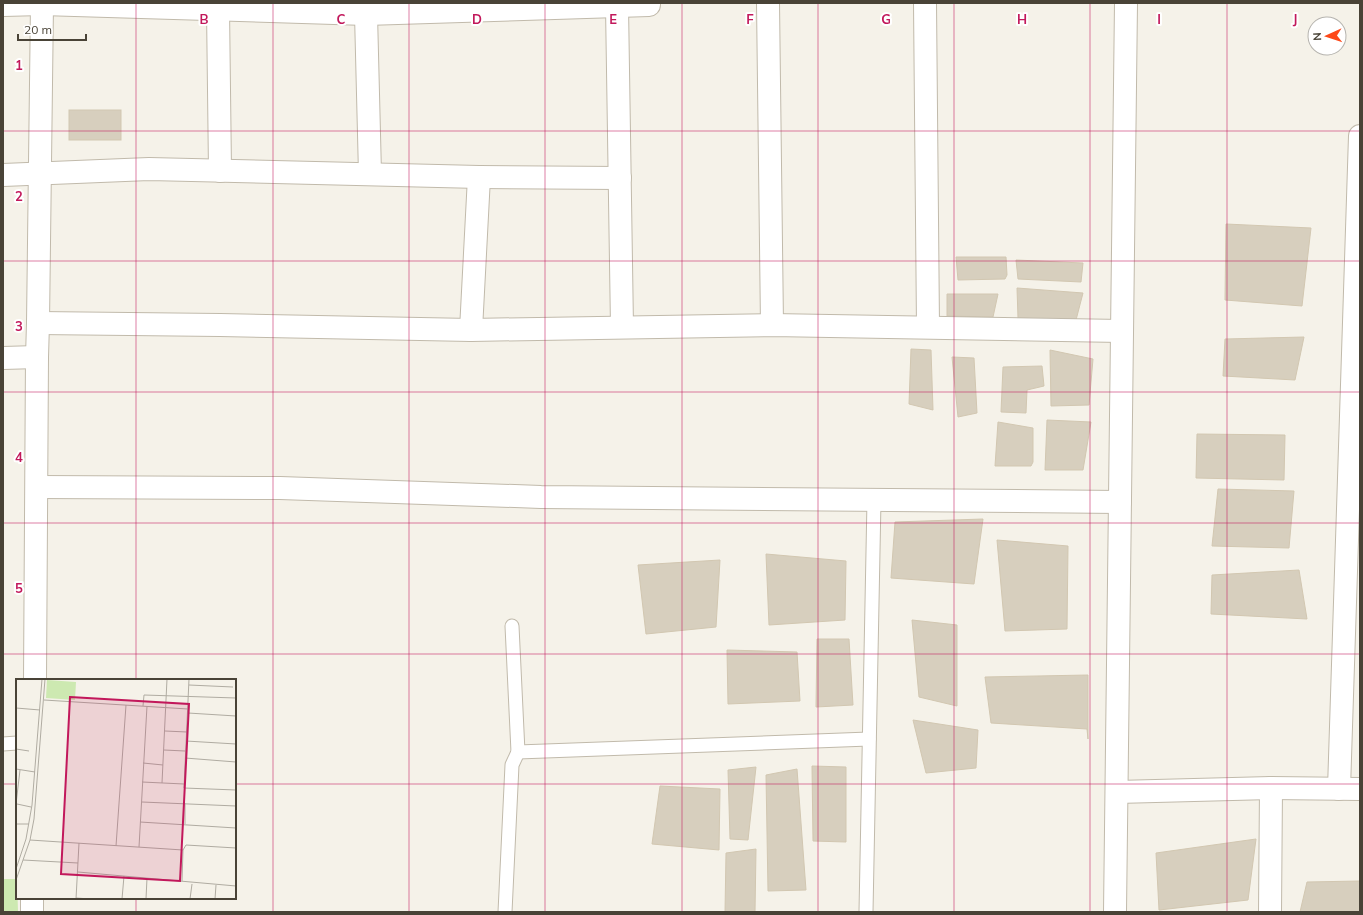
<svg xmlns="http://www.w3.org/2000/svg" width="1363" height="915" font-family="Mulish,sans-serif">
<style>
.green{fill:#cde9b1}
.building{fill:#d7cfbe;stroke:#d2c7b1}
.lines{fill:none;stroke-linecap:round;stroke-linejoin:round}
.lane-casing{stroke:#c1baab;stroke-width:15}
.street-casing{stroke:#c1baab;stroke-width:24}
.lane{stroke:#fff;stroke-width:13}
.street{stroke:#fff;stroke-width:22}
.grid{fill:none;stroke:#c2185b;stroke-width:1;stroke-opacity:0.55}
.inset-road{fill:none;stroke:#b0aca2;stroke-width:1}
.view{fill:#c2185b;fill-opacity:0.15;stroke:#c2185b;stroke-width:2}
.inset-edge{fill:none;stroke:#494337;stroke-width:2}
.grid-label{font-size:13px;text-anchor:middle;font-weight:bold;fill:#c2185b;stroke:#fff;stroke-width:4;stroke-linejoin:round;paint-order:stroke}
</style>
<rect width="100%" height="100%" fill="#f5f2e9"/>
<path class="green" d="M3,879H17L18,912H3Z"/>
<g class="building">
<rect x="69" y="110" width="52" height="30"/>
<path d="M1226,224L1311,228L1302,306L1225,300Z"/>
<path d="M956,257H1006L1007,275L1005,279L958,280Z"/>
<path d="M1016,260L1083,263L1081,282L1018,279Z"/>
<path d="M1017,288L1083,293L1076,320L1018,318Z"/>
<path d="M947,294H998L993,317L947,316Z"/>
<path d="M1304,337L1295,380L1223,376L1225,339Z"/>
<path d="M911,349L931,350L933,410L909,404Z"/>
<path d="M1050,350L1093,359L1089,405L1051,406Z"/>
<path d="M952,357L974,358L977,413L958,417Z"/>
<path d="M1042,366L1044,386L1027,390L1026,413L1001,412L1003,367Z"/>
<path d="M1047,420L1091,422L1083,470H1045Z"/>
<path d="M998,422L1033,428V462L1031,466H995Z"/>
<path d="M1197,434L1285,435L1284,480L1196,478Z"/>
<path d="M1218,489L1294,491L1289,548L1212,546Z"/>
<path d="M983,519L974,584L891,578L895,522Z"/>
<path d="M997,540L1068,546L1067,629L1005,631Z"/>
<path d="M766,554L846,561L845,620L769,625Z"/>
<path d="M720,560L716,627L646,634L638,565Z"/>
<path d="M1299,570L1307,619L1211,614L1212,575Z"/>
<path d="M912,620L957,625V706L919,697Z"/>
<path d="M817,639H849L853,705L816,707Z"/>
<path d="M727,650L797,652L800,701L728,704Z"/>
<path d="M1088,675V739L1087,729L991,723L985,677Z"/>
<path d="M913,720L978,730L976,768L926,773Z"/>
<path d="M812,766L846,767V842L813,841Z"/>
<path d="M756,767L748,840L730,839L728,770Z"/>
<path d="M797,769L806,890L768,891L766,775Z"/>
<path d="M660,786L720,789L719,850L652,844Z"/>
<path d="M1256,839L1248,900L1159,910L1156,853Z"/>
<path d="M756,849L755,912H725L726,853Z"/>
<path d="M1360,881V912H1300L1307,882Z"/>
</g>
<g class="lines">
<defs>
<g id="lane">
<path d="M3,744L17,743"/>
<path d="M518,752L869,739"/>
<path d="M505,912L512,765L518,752L512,626"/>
<path d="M866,912L874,500"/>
</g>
<g id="street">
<path d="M768,3L772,325"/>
<path d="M925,3L928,327"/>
<path d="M3,5L42,4L366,14L649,5V3"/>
<path d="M617,6L622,327"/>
<path d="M218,9L220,171"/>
<path d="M366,14L370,174"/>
<path d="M3,175L149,169L479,177L620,178"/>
<path d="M38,323L220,325L471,330L772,325L1122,331"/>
<path d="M471,330L479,177"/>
<path d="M3,358L37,357"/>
<path d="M37,487L280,488L541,497L1120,502"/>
<path d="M35,680L37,357L38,323L42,4"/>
<path d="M1339,789L1360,136"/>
<path d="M1117,792L1271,788L1360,789"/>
<path d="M32,912V898"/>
<path d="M1115,912L1126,3"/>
<path d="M1270,912L1271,788"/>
</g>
</defs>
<use href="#lane" class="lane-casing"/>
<use href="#street" class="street-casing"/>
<use href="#lane" class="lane"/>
<use href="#street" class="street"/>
</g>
<path class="grid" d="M136,3V680M273,3V912M409,3V912M545,3V912M682,3V912M818,3V912M954,3V912M1090,3V912M1227,3V912M3,131H1360M3,261H1360M3,392H1360M3,523H1360M3,654H1360M3,784H17M235,784H1360M136,898V912"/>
<g transform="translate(16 679)">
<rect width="220" height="220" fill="#f5f2e9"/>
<path d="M31,1L60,3L59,21L30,19Z" fill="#cde9b1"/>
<path class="inset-road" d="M130,0H166M173,0L168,109L220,111M173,6L217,8M28,21L172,30M127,27L128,16L220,19M0,29L24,31M172,34L220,37M149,52L171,53M170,62L220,65M0,70L13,72M148,71L169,72M169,79L220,83M127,84L147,86M0,90L19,93M126,103L168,105M146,104L151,0M126,123L220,127M0,125L4,91M1,125L15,128M124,143L220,149M0,145H13M169,145V124M14,161L167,171L170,166L220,169M100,167L110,26M123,168L131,27M7,181L62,184M0,190L10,160L16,126L26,0M62,193L220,207M0,201L14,161L18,140L29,0M166,202L167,171M60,219L74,220M60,220L63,164M106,220L108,197M130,220L131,199M174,220L176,205M199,220L200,206"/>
<path class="view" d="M54,18L173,25L164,202L45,195Z"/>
<rect width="220" height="220" class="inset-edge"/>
</g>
<g class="grid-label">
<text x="204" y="24">B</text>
<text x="341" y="24">C</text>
<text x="477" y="24">D</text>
<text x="613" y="24">E</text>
<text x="750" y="24">F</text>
<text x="886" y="24">G</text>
<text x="1022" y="24">H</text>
<text x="1159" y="24">I</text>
<text x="1295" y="24">J</text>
<text x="19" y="70">1</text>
<text x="19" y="201">2</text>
<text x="19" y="331">3</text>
<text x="19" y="462">4</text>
<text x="19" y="593">5</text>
</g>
<rect width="1363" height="915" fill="none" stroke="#494337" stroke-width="8"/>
<g transform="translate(1327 36) rotate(267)"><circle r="19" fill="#ffffff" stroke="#b6b4af"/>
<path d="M0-3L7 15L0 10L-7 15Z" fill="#fd4818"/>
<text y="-6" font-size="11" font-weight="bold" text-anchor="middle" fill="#494337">N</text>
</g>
<path d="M18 34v6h68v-6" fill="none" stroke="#494337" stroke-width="2"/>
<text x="24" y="34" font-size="12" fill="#494337" stroke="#ffffff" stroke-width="3" paint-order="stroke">20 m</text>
</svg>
